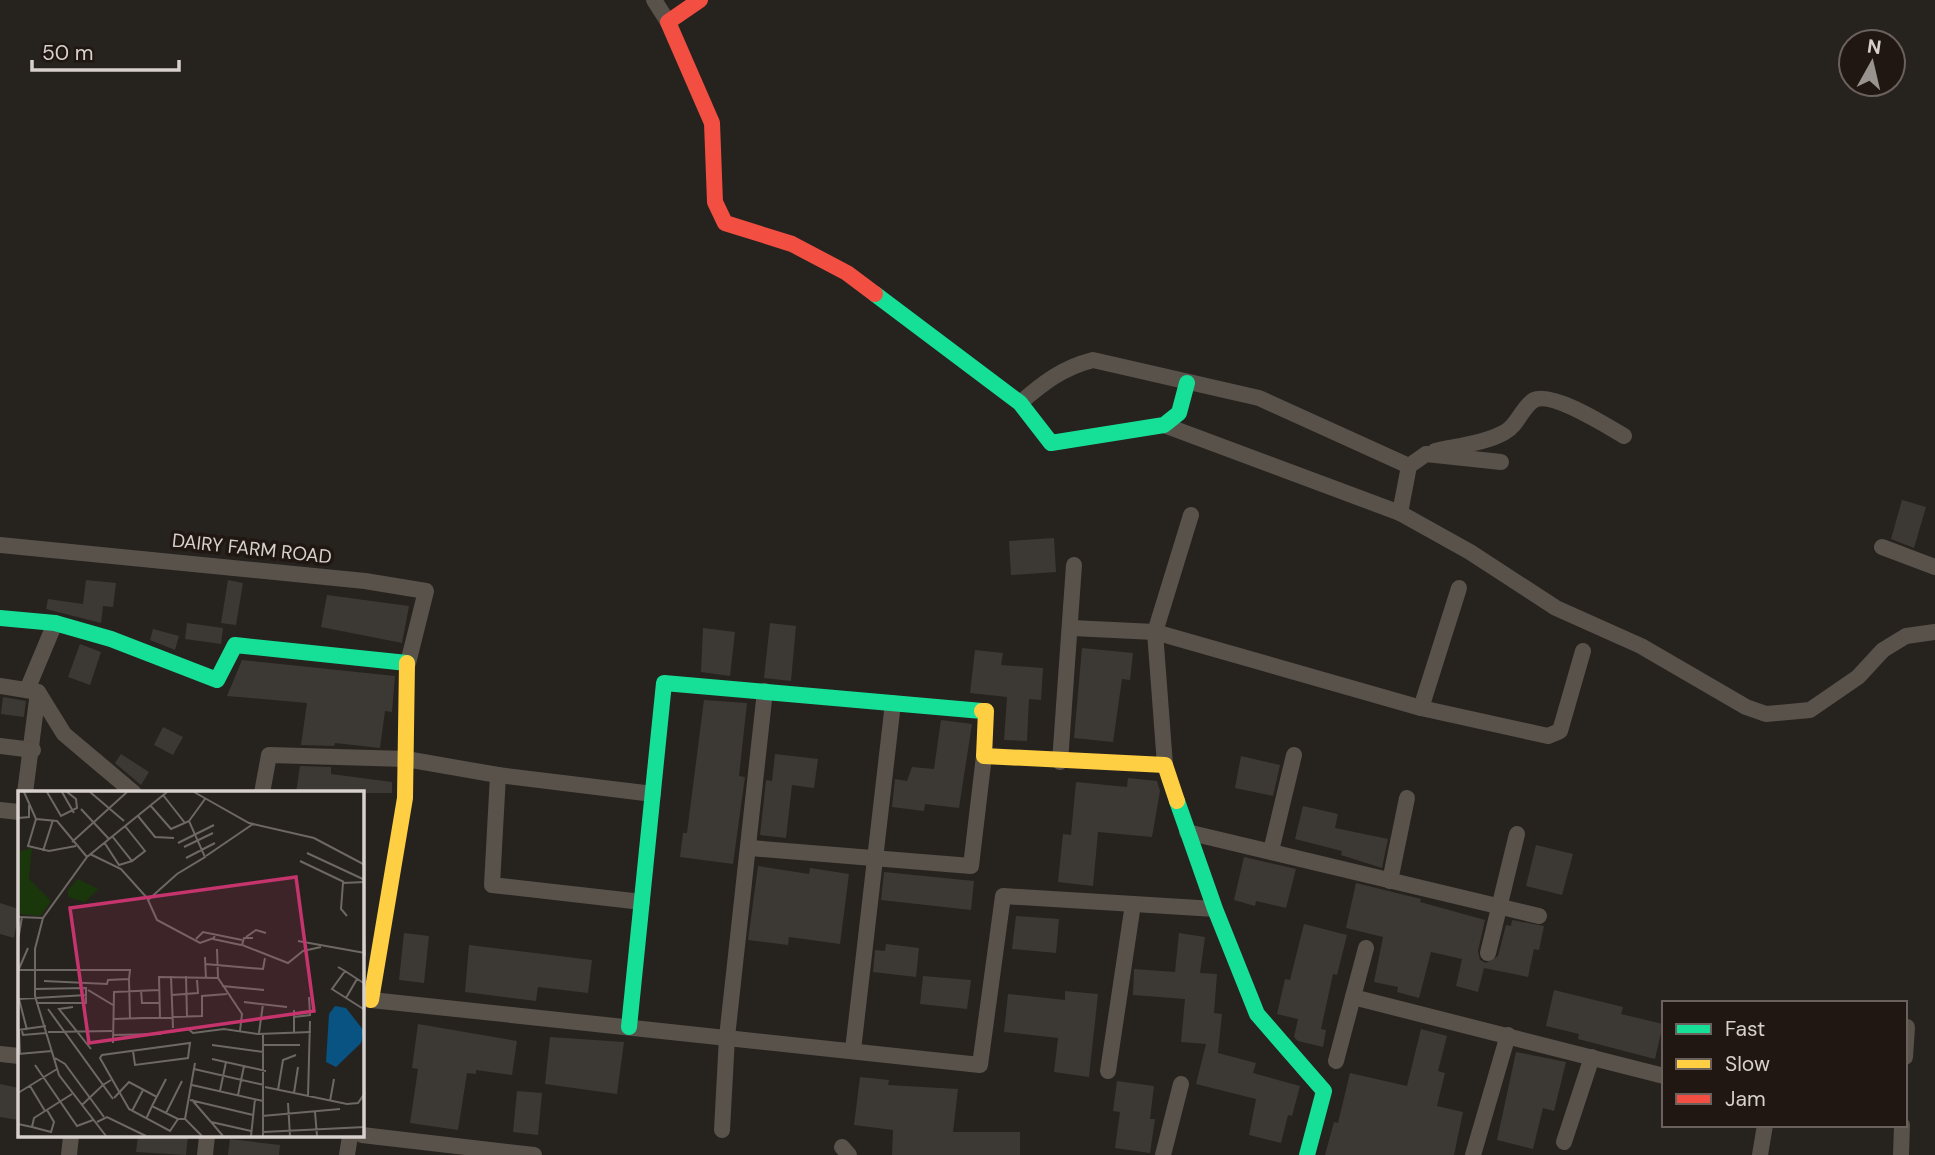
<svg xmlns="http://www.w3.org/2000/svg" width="1935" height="1155" font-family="'DM Sans',sans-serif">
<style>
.building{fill:#3c3935}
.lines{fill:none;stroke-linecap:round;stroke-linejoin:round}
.street{stroke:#58524a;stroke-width:16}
.fast{stroke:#16e098;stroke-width:16}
.slow{stroke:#ffcf43;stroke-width:16}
.jam{stroke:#f24e42;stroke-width:16}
.labels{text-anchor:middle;stroke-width:7;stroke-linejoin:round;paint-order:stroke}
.street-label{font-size:19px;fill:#d7d0cd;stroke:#211712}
.inset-road{fill:none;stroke:#6d6864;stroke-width:2}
.view{fill:#c5346c;fill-opacity:0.15;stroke:#c5346c;stroke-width:3.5}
.inset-edge{fill:none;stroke:#d7d0cd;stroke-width:3.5}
</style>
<rect width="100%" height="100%" fill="#26221e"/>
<g class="building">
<path d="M1902,500L1926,507L1914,548L1891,539Z"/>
<path d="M1054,538L1056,572L1011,575L1009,541Z"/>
<path d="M86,580L116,583L113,607L103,606L101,623L46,609L48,599L83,604Z"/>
<path d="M228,580L243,583L236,625L221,623Z"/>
<path d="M327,595L409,606L402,643L321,627Z"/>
<path d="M187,623L223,628L221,644L185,639Z"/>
<path d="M770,623L796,626L791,681L764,678Z"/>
<path d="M703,628L735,632L730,676L701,672Z"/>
<path d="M153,629L179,636L175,650L150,640Z"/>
<path d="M80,644L101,652L90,685L68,677Z"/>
<path d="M1082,648L1133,653L1130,680L1122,679L1113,742L1074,738Z"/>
<path d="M975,650L1003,653L1001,665L1043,668L1041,700L1029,699L1027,741L1004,740L1007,697L970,693Z"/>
<path d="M242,660L395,676L392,712L385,711L380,748L335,743L334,746L301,745L307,703L227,696Z"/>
<path d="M3,697L26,701L24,717L1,714Z"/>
<path d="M704,700L747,703L739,776L745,777L733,864L680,857L683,833H687Z"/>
<path d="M941,720L972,724L959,808L925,804L924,811L892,807L895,779L907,781L912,767L934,769Z"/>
<path d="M163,727L183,737L173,755L154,745Z"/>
<path d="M121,754L149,772L141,785L115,763Z"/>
<path d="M775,754L818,759L814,788L792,785L786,838L760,835L766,780L772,781Z"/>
<path d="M1241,756L1280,765L1273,796L1235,788Z"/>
<path d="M300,766L331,767V774L392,782V793H296Z"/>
<path d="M1128,778L1157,781L1160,791L1152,837L1098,832L1093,886L1058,882L1063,834L1071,835L1076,782L1127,787Z"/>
<path d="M1303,806L1338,814L1335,828L1388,839L1382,868L1341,855L1342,851L1295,839Z"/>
<path d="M1536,845L1573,854L1562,895L1526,886Z"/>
<path d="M1244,857L1296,869L1286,908L1256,901L1255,906L1234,900Z"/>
<path d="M758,866L809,874L810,868L849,874L840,944L789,937L788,945L748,940Z"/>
<path d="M884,872L974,881L971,910L881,900Z"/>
<path d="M1356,883L1421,899L1420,902L1485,920L1478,951L1480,960L1486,963L1498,956L1506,925L1511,926L1512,920L1544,926L1539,950L1534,949L1528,977L1484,968L1478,992L1456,986L1462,959L1431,952L1419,998L1397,992L1398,987L1374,982L1383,937L1346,928Z"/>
<path d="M0,903L19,909L14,938L0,934Z"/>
<path d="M1016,916L1059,919L1056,953L1012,949Z"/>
<path d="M1304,924L1347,935L1337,975L1333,974L1321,1029L1326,1030L1323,1047L1298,1041L1294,1037L1298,1019L1277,1014L1285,979L1290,980Z"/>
<path d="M404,933L429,936L424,983L399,980Z"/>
<path d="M1179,933L1205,937L1200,973L1217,974L1214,1013L1222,1014L1218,1053L1256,1063L1253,1073L1300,1086L1292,1116L1288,1115L1281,1143L1249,1135L1256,1099L1196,1084L1206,1044L1181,1042L1185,999L1133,995L1134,969L1175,972Z"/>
<path d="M886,944L919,948L916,977L873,972L875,950L885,951Z"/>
<path d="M469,945L592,960L588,993L538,987L536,1001L465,992Z"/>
<path d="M923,976L971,980L967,1009L920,1004Z"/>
<path d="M1554,990L1623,1007L1621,1014L1663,1024L1655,1059L1578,1039L1579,1034L1546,1026Z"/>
<path d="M1065,991L1098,994L1089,1077L1054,1072L1058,1038L1004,1032L1008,994L1065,1000Z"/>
<path d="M418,1024L517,1041L512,1075L476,1070V1074L467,1073L458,1130L410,1123L418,1069L412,1068Z"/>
<path d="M1421,1029L1447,1036L1438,1071L1445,1073L1437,1106L1463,1112L1454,1155H1325L1334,1122L1338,1123L1350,1073L1407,1086Z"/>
<path d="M550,1037L624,1042L617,1094L545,1084Z"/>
<path d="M1516,1052L1566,1062L1554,1111L1543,1108L1533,1149L1497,1140Z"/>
<path d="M860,1077L889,1080L888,1085L958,1089L953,1132H1020V1155H892L893,1130L854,1125Z"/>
<path d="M1117,1081L1154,1086L1150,1119H1155L1150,1153L1115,1148L1120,1112L1113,1111Z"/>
<path d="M0,1084L19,1088V1120L0,1117Z"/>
<path d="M517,1091L542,1093L538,1135L513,1132Z"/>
<path d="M138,1136H188L186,1155L136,1152Z"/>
<path d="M230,1139L280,1145L279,1155H228Z"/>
</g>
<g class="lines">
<g class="street">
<path d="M654,0L668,22"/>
<path d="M1020,403C1043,383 1062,368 1093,360L1259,398L1409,466"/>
<path d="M1164,425L1400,513"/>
<path d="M1435,451C1457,446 1486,443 1505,432C1518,425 1522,407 1534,400C1552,391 1607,426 1624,436"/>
<path d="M1501,462L1426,454L1409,466L1400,513L1470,552L1556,608L1641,646L1746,707L1766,714L1810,710L1858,677L1883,650L1906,636L1935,632"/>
<path d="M0,545L365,581L426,591L408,663"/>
<path d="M1882,547L1935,567"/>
<path d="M1072,628L1155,632L1421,708L1548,736L1560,731L1583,651"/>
<path d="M0,686L38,692L25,793"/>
<path d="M27,690L55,623"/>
<path d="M38,692L64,734L134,793"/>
<path d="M1421,708L1459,588"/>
<path d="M0,746L33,750"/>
<path d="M1060,762L1074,565"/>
<path d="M1165,765L1155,632L1191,515"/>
<path d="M498,775L492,885L642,902"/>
<path d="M262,793L269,755L406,759L498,775L653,794"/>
<path d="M0,810L19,812"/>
<path d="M1187,832L1539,916"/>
<path d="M750,848L971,866L984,756"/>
<path d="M1271,851L1294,755"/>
<path d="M1390,881L1407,798"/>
<path d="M1488,953L1517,834"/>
<path d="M1353,997L1664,1076"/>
<path d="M362,999L980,1065L1003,896L1215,909"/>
<path d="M853,1050L893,703"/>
<path d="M0,1054L19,1056"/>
<path d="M1905,1057L1907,1027"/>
<path d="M1336,1061L1366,948"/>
<path d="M1108,1071L1133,904"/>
<path d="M722,1130L727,1037L765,691"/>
<path d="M362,1135L534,1155"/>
<path d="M1564,1142L1592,1057"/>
<path d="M842,1147L849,1155"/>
<path d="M69,1155L71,1136"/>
<path d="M205,1155L207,1136"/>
<path d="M347,1155L350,1136"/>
<path d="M1163,1155L1181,1084"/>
<path d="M1473,1155L1508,1035"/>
<path d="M1760,1155L1765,1125"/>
<path d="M1901,1155L1902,1125"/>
</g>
<g class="fast">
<path d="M875,294L1020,403L1051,443L1164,425L1179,413L1187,383"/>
<path d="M0,618L55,623L111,639L217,680L235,645L407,663"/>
<path d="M1177,801L1215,909L1257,1014L1324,1091L1307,1155"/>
<path d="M629,1027L664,683L982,711"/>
</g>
<g class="slow">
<path d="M982,711H986L984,756L1165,765L1177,801"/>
<path d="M371,1000L405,798L407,663"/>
</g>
<path class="jam" d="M700,0L668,22L712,123L715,202L725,223L792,244L847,273L875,294"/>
</g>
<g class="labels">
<g class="street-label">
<text transform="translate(252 548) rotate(6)" y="7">DAIRY FARM ROAD</text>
</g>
</g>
<g transform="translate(18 791)">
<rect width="346" height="346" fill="#26221e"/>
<path d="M14,57L11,88L33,110L23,125L0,123V61ZM60,88L80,98L67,111L50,106V99Z" fill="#1a370b"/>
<path d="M317,215L328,217L346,240L343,252L318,276L308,271L311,223Z" fill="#095382"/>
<path class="inset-road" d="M6,1L18,28L39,30L69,66M29,1L43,25L59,17L58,8L49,1M44,1L56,22M72,1L106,30M176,1L231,32L296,47L347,74M145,4L167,32M132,14L153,38L171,30L187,66L159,83L130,109L139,129L182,152L196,147L197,143M63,18L91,48M120,25L137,46L156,47M0,27L11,26V14M18,28L10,55L31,60L58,55M171,30L187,8M94,45L114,70L127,60L107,35M54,51L109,1M86,51L101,74L114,70M160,52L196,34M166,56L195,42M25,60L35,29M289,62L347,89M72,63L103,78L130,108M188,65L235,33M168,67L197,52M282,70L326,91M329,125L323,118L325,92L347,91M0,126L25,127M346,144L347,165M228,146L238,139L248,142M235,147H226L224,154L270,172L285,160L303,156M178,148L185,141L224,149M195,148L223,154M0,149L4,126M280,150L347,162M199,158L200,187M187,166L188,188M187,173L245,178L247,167M320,176L327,180L314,198L347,219M0,179H112L111,188M0,180L10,157M327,180L347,193M153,185L155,237M168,185L169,226M26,190L89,193L90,189L111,188L112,228M204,195L246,199M16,198L68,197V212H18M70,199L95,214M123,199L124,212H142M154,204L180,202L179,189M328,207L339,188M0,208L69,204M1,208L9,239M226,211L269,216M55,216L41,218L73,258M30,218L85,294L64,314M276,219V241M276,226L292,224L291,206M142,227L141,186L200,187L224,223L222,240M96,228L184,225V205L209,203M169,237L175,242L206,238L240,243L293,241M0,239L28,235M1,239L2,262M4,240L5,244L28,242M30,241L94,240M241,242L245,213M245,243V345M95,244L143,243M95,252L96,201L141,199M194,254L246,261M246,254H282M115,260L117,274L170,267L172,252L84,264L82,267L111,318L152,340L160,328H167M0,263L34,260M37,267L47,273L86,326M194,268L248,280M177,272L167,328L184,345M17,274L59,335L75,329M176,278L246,294M93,289L85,294L95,308M174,294L245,310M12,295L27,320M247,296L329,313L340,312L347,302M260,299L265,269L278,264M202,300L208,271M0,302L39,278M276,302L280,276M220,304L226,275M290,305L292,230M96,307L111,291L139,306M172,309L235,324M174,309L193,331M312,310L316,288M270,312L272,345M134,315L148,288M114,320L125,299M297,321L299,345M148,322L164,290M244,325L322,318M128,328L134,315L160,328M79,331L89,326L128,345M0,333L14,336L16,327L54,303M14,336L33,341L36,331L29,319M245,341L347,336M88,345L41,284L17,205V158L25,127L69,66L149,1M205,345L193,331L233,340M233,345L237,308"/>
<path class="view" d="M278,86L296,220L71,252L52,117Z"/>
<rect width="346" height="346" class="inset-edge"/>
</g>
<rect x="1662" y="1001" width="245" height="126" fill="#211712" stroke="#6a615d" stroke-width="2"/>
<rect x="1676" y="1024" width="35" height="10" fill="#16e098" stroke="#6a615d" stroke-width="2"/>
<text x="1725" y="1036" font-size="21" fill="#d7d0cd">Fast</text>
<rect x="1676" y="1059" width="35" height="10" fill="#ffcf43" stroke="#6a615d" stroke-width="2"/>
<text x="1725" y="1071" font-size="21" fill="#d7d0cd">Slow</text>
<rect x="1676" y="1094" width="35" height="10" fill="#f24e42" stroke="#6a615d" stroke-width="2"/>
<text x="1725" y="1106" font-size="21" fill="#d7d0cd">Jam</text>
<g transform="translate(1872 63) rotate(8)"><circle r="33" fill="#211712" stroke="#6a615d" stroke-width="2"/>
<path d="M0-5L12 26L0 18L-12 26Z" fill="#999390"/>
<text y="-10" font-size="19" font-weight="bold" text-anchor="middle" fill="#d7d0cd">N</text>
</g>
<path d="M32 60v10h147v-10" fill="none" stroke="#d7d0cd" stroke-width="3.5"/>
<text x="42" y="60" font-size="21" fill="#d7d0cd" stroke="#211712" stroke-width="5" paint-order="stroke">50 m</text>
</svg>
